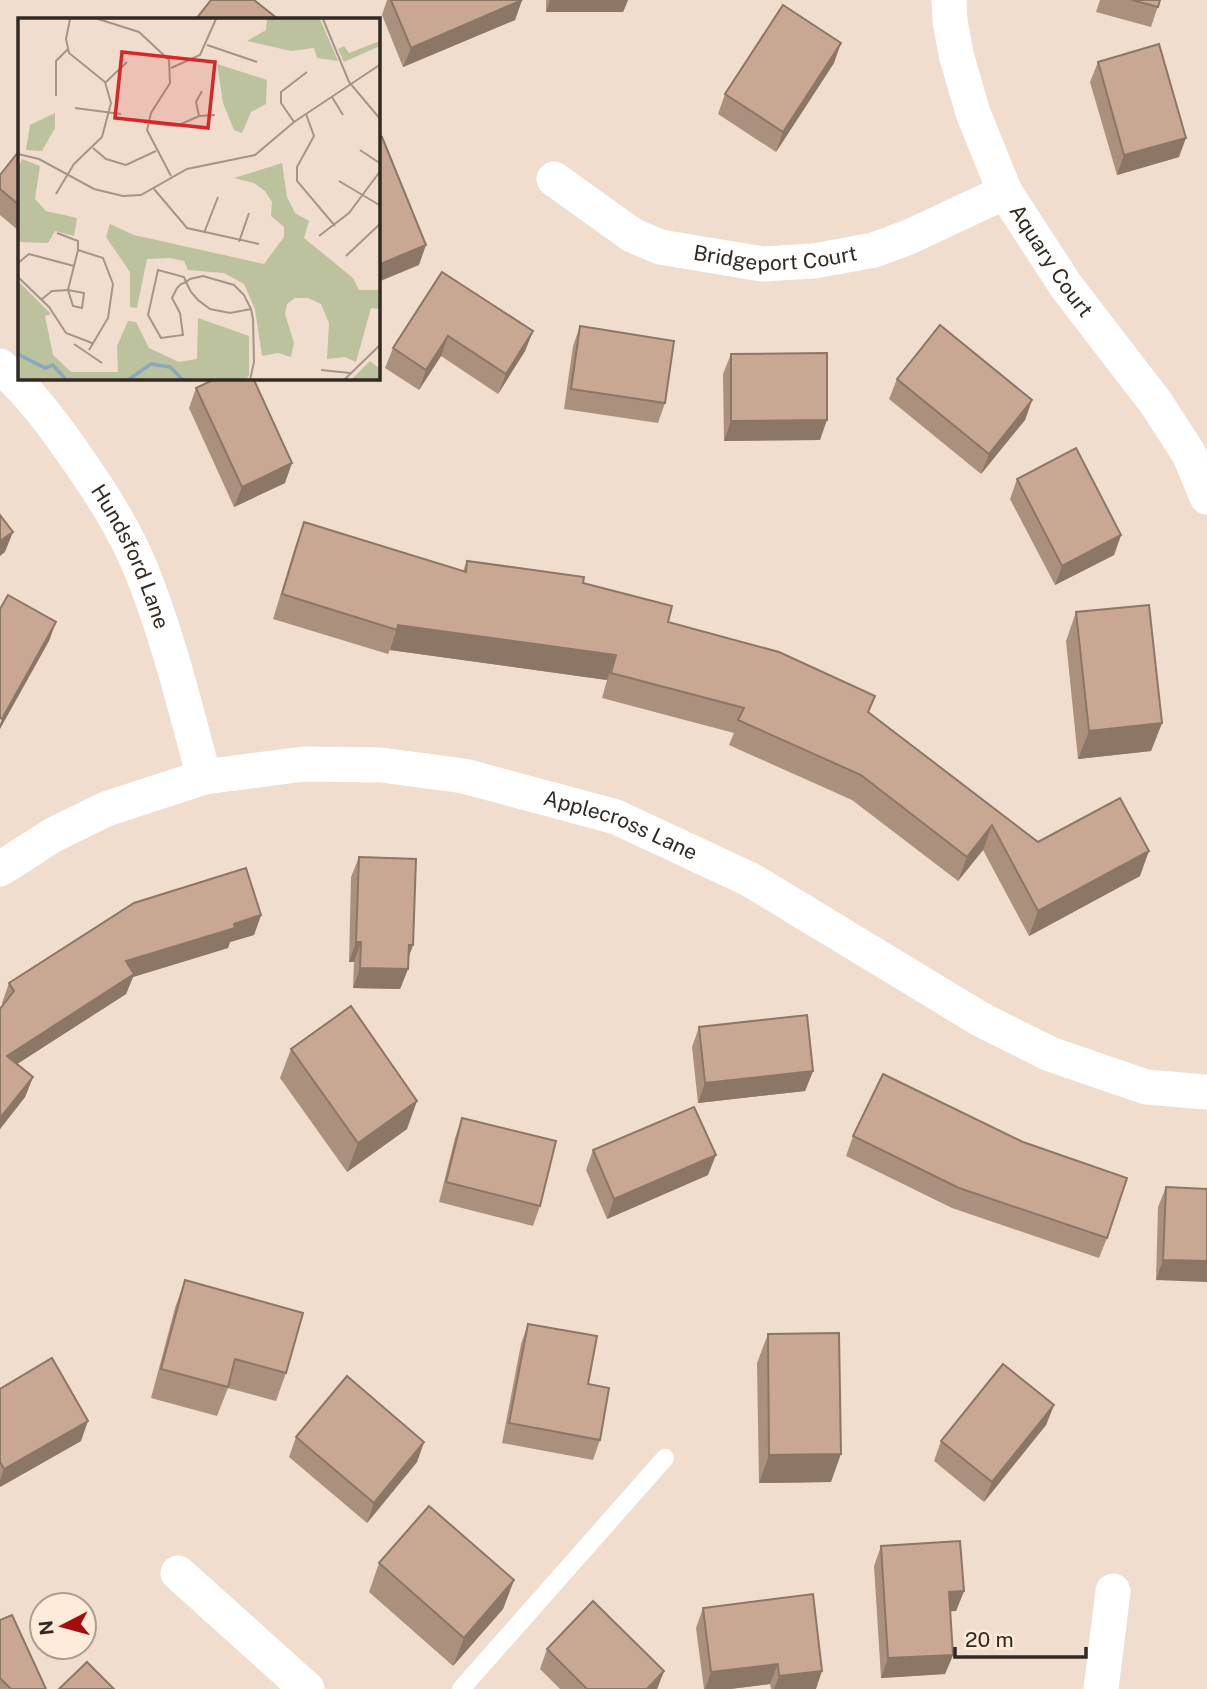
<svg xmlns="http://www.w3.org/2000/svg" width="1207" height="1689" font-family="'Public Sans',sans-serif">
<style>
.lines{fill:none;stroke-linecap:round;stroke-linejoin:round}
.lane{stroke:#fff;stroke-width:18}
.street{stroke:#fff;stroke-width:35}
.wall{fill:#ac907e}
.shaded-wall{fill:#8c7666}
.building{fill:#c8a892;stroke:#8c7666;stroke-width:2}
.labels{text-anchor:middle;stroke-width:7;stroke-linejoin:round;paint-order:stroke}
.street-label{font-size:21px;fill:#312a23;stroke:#feebda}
.inset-river{fill:none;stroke:#89a8c0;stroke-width:3.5}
.inset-road{fill:none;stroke:#a49589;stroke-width:2}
.view{fill:#d62828;fill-opacity:0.15;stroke:#d62828;stroke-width:3.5}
.inset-edge{fill:none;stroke:#312a23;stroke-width:3.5}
</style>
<rect width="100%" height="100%" fill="#f0ddcd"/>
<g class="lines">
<path class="lane" d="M461,1689L665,1458"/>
<g class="street">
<path id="s1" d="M949,0L950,21L956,54L973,113L1005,192L1066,286L1156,403L1189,454L1207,497"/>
<path id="s2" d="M554,179L632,235L660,247L762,264L814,261L874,250L909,237L1005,192"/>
<path id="s3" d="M0,366C27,390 49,418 69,447C96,485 122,524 140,567C168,635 185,707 204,777"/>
<path id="s4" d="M0,869L53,835L106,809L204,777L304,764L381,765L464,776L616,817L751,880L980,1019L1050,1054L1146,1087L1207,1092"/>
<path d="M178,1573L307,1689"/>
<path d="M1101,1689L1113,1591"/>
</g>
</g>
<g class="wall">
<path d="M387,0H522L515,20L403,67L382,15Z"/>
<path d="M546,0H628L623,12H546Z"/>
<path d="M1100,0H1160L1151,27L1096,12Z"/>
<path d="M1098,62L1179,157L1117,175L1090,82Z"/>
<path d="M834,63L776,152L718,114L725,94Z"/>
<path d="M19,151V231L0,215V175Z"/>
<path d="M442,272L533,331L525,351L498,394L441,356L419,390L385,368L393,348Z"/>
<path d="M580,326L665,403L658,423L564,409L573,346Z"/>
<path d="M731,354L820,440L724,441L723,374Z"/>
<path d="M897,379L1032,400L1025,420L981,474L889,399Z"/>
<path d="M196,388L285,483L234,507L189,408Z"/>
<path d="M1017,479L1121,535L1114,555L1055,585L1010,499Z"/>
<path d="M304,522L463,571L467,561L583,583L668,622L869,713L1038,842L1140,876L1029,936L983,850L958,881L852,800L729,745L734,733L602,698L607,680L390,650L388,654L273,619L295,547Z"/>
<path d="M1076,612L1162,723L1151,751L1078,759L1066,641Z"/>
<path d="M359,857L413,945L408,958V969L400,989L353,988L354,962H349L351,877Z"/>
<path d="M261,915L254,935L230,942L228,948L133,977L126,994L17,1064L33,1077L25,1097L0,1129V1009L3,1005L2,1003L9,983Z"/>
<path d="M699,1027L813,1071L805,1091L698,1103L692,1047Z"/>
<path d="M291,1049L407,1129L347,1172L280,1078Z"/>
<path d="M462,1118L540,1206L533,1226L439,1202L455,1138Z"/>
<path d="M853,1136L1107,1238L1099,1258L952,1208L846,1156Z"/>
<path d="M593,1150L708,1175L607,1219L586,1170Z"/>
<path d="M1166,1187L1207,1189L1156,1280L1158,1207Z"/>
<path d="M185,1280L286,1373L276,1401L228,1388L217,1416L151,1398L175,1308Z"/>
<path d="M528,1324L588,1384L600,1440L593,1460L502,1443L521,1344Z"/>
<path d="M768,1334L831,1482L759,1483L757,1363Z"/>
<path d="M0,1389L81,1441L0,1487Z"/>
<path d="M1054,1405L1046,1425L984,1502L934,1461L941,1441Z"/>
<path d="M296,1437L424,1442L417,1462L367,1523L289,1457Z"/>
<path d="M881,1546L964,1591L956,1611H950L953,1655L945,1674L881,1678L874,1566Z"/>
<path d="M379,1563L514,1580L503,1609L453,1666L369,1592Z"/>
<path d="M703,1608L816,1689H771L770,1684L730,1689H704L696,1628Z"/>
<path d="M0,1620L46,1689H0Z"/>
<path d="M547,1649L664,1671L657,1689H560L540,1669Z"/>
</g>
<g class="shaded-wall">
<path d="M522,0L515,20L403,67L411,48Z"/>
<path d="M550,0H628L623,12H546Z"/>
<path d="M841,43L834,63L776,152L783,132Z"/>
<path d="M1186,138L1179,157L1117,175L1124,155Z"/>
<path d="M426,245L419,265L378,282V265Z"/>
<path d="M533,331L525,351L498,394L506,374Z"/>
<path d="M448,336L441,356L419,390L426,370Z"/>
<path d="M1032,400L1025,420L981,474L989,454Z"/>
<path d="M827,420L820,440L724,441L731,421Z"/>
<path d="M292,463L285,483L234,507L242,487Z"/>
<path d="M13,532L5,552L0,556V541Z"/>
<path d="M1121,535L1114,555L1055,585L1062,566Z"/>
<path d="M56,622L49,641L0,729V724L2,719Z"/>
<path d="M398,625L616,655L607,680L390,650Z"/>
<path d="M1162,723L1151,751L1078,759L1089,731Z"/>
<path d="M992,825L983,850L958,881L967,857Z"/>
<path d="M1149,851L1140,876L1029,936L1038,911Z"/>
<path d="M261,915L254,935L230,942L228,948L133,977L126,994L0,1075L7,1056L126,961Z"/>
<path d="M356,942H361L354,962H349Z"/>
<path d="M409,945H413L406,965Z"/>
<path d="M360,968L408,969L400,989L353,988Z"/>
<path d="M813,1071L805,1091L698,1103L705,1083Z"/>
<path d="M33,1077L25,1097L0,1129V1118Z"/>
<path d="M417,1101L407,1129L347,1172L358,1143Z"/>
<path d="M716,1155L708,1175L607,1219L614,1199Z"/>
<path d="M1163,1260L1207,1261V1282L1156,1280Z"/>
<path d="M1054,1405L1046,1425L984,1502L992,1482Z"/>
<path d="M88,1421L81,1441L0,1487V1480L4,1469Z"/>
<path d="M424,1442L417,1462L367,1523L374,1503Z"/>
<path d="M841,1454L831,1482L759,1483L769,1455Z"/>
<path d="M514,1580L503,1609L453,1666L464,1638Z"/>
<path d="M964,1591L956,1611L942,1612L949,1592Z"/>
<path d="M953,1655L945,1674L881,1678L888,1658Z"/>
<path d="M778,1664L770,1684L730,1689H705L711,1672Z"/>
<path d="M664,1671L657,1689H647Z"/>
<path d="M822,1671L816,1689H774L779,1676Z"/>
</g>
<g class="building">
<path d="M211,0H254L278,19H196Z"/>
<path d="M391,0H522L411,48Z"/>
<path d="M1132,0H1160L1158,7Z"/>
<path d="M783,5L841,43L783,132L725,94Z"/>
<path d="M1159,44L1186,138L1124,155L1098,62Z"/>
<path d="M382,137L426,245L378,265V139Z"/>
<path d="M19,151V205L0,189V175Z"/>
<path d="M442,272L533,331L506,374L448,336L426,370L393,348Z"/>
<path d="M940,325L1032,400L989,454L897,379Z"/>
<path d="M580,326L674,341L665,403L571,389Z"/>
<path d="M827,353V420L731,421V354Z"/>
<path d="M217,378H253L292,463L242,487L196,388Z"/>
<path d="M1076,448L1121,535L1062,566L1017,479Z"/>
<path d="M0,515L13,532L0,541Z"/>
<path d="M304,522L466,572L467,561L584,577L583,583L672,606L668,622L779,652L875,696L868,712L1038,842L1120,798L1149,851L1038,911L992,825L967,857L861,775L738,720L744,708L611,673L616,655L398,625L397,630L282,594Z"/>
<path d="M8,595L56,622L2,719L0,718V609Z"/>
<path d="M1149,605L1162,723L1089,731L1076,612Z"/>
<path d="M359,857L416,859L413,945H409L408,969L360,968L361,942H356Z"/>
<path d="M246,868L261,915L234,924L235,928L126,961L134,974L7,1056L33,1077L0,1118V1009L14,991L9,983L134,903Z"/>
<path d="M351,1006L417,1101L358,1143L291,1049Z"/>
<path d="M807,1015L813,1071L705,1083L699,1027Z"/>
<path d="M883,1074L1023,1142L1127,1178L1107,1238L959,1188L853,1136Z"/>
<path d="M694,1107L716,1155L614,1199L593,1150Z"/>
<path d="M462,1118L556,1141L540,1206L446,1182Z"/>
<path d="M1166,1187L1207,1189V1261L1163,1260Z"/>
<path d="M185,1280L303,1313L286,1373L235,1359L228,1387L161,1369Z"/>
<path d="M528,1324L597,1336L588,1384L609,1388L600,1440L509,1423Z"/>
<path d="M839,1333L841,1454L769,1455L768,1334Z"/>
<path d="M52,1358L88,1421L4,1469L0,1462V1389Z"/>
<path d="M1003,1364L1054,1405L992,1482L941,1441Z"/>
<path d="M347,1376L424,1442L374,1503L296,1437Z"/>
<path d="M429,1506L514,1580L464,1638L379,1563Z"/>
<path d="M960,1541L964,1591L949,1592L953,1655L888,1658L881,1546Z"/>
<path d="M813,1594L822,1671L779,1676L778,1664L711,1672L703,1608Z"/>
<path d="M593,1601L664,1671L647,1689H587L547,1649Z"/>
<path d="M12,1615L46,1689H11L0,1678V1620Z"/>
<path d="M87,1662L114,1689H59Z"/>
</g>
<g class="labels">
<g class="street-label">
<text dy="7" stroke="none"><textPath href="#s2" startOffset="243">Bridgeport Court</textPath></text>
<text dy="7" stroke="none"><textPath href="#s1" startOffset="284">Aquary Court</textPath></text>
<text dy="7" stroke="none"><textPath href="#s3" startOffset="233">Hundsford Lane</textPath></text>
<text dy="7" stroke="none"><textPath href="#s4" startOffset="651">Applecross Lane</textPath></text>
</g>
</g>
<g transform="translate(18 18)">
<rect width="362" height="362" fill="#f0ddcd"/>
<path d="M249,1H302L320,43L299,40L296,30L273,33L229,23L248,12ZM362,23V28L326,44L320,31L326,28L331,35ZM199,46L249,62L248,86L233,94L224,115L216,112L205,85ZM37,95V110L24,133L8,132L12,107ZM4,141L22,148L17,181L28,193L59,200L56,218L37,213L30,225L0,224V152ZM264,145L269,179L277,195L291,203L286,220L335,260L341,272H362V291L353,290L338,344L327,339L309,341L311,305L303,286L290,280H277L269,286L267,296L276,325L273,339L260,335L244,338L237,291L226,266L206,255L170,252L166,243L152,240L129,241L119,290L112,289V254L88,219L92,206L116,217L246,246L266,219V209L253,198L254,184L247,173L236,165L216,160ZM0,263L33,296L27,298L35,337L53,354H100L99,328L110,303L118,304L131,330L161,344L179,341L180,300L231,318V357L228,362H0ZM352,343L362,351V362H333Z" fill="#bcc19e"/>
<path class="inset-river" d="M0,336L27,350L35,347L48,362M110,362L133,346L152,349L165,362"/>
<path class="inset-road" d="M80,1L121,14L151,42L152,65L133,95L129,112L153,158M305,1L331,64L363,102M189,27L239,44M153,50L182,37L198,1M88,64L109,44M38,78V43L50,31M314,79L325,97M57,90L103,96M288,96L296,118L279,149V163L317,208M181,98L178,84L184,73M276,104L263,85V74L289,54M130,105L159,108L181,98L197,97M75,130L88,141L108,147L138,133M342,132L363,146M0,136L21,141L76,171L105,178L123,177L169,151L237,137L276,104L363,46M321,163L363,188M136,171L169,210L241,226M38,176L56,146L84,119L93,85L87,64L51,35L48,21L52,1M186,215L200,179M301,218L331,195L363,152M221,224L231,195M60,232L85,240L95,266L90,300L71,332M328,238L363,205M0,245L11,236L56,248M0,259L31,289L48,315L74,325M50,272L66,275L64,290L55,288ZM24,281L34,273L50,272L60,232V223L39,215M56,326L84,345M303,352L332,355M232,362L236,344L235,301L233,291L226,277L216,267L185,258L172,261L168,264L163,266L159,270L154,280L162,295L165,317L143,320L130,297L140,252L166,259L168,264L173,274L180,282L192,291L212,295L233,291M326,362L363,326"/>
<path class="view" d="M104,34L197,44L190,110L97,100Z"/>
<rect width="362" height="362" class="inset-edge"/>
</g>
<g transform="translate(63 1626) rotate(264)"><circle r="33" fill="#feebda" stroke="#ac9e91" stroke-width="2"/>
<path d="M0-5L12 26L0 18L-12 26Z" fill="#a50e0f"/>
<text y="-10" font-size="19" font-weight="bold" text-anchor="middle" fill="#312a23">N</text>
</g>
<path d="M955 1647v10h131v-10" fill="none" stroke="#312a23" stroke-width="3.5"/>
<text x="965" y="1647" font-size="21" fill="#312a23" stroke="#feebda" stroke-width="5" paint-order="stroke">20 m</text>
</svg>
